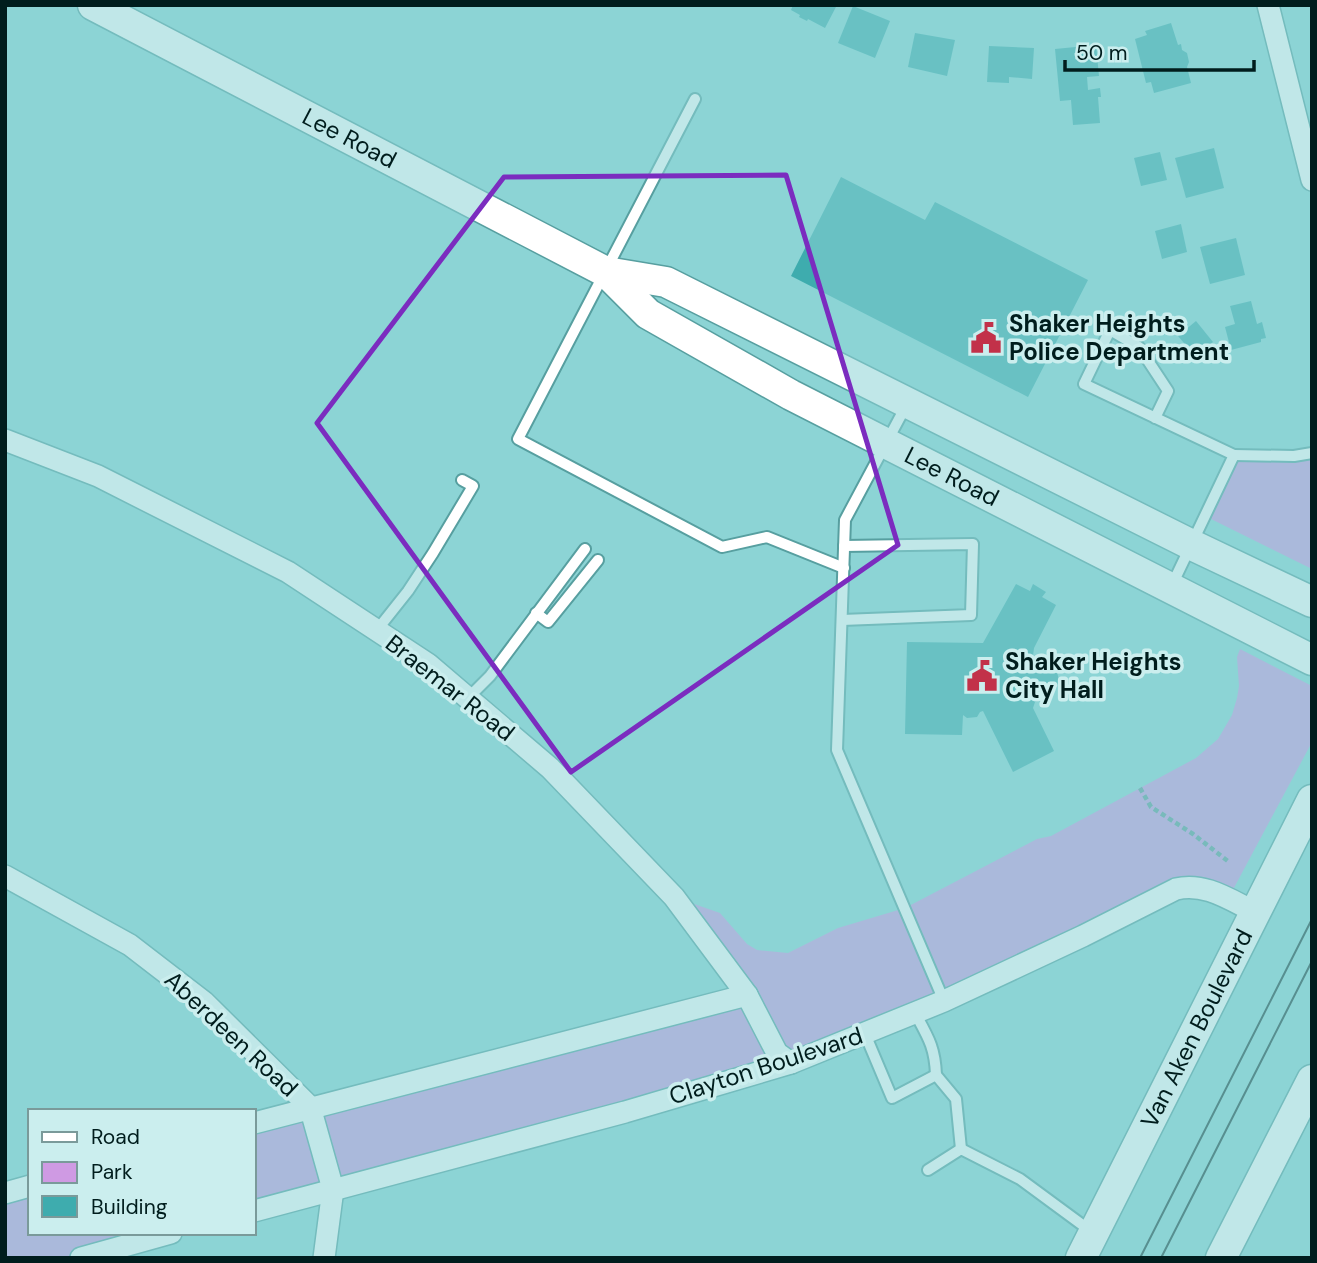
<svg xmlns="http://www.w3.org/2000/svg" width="1317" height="1263" font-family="'DM Sans',sans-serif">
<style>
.green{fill:#cf9ae3}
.building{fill:#3eacae}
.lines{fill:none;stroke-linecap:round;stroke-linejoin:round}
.lane-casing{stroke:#579fa0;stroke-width:14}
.street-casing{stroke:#579fa0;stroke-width:24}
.secondary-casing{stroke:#579fa0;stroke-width:33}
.path{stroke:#609b9c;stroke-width:4.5;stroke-dasharray:5 3.5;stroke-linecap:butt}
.lane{stroke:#fff;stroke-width:10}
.street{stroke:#fff;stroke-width:21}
.secondary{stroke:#fff;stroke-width:30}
.tram{stroke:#183c3c;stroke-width:2}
.marked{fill:none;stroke:#7b2cbf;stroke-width:5;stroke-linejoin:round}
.labels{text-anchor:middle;stroke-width:7;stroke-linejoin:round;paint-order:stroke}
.street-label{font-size:24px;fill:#001d1d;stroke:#cbeeee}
.poi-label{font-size:24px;font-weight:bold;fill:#001d1d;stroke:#cbeeee;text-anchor:start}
</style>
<rect width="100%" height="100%" fill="#8cd4d5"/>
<g class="green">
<path d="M1312,453V569L1205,516L1234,455Z"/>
<path d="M1240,649L1312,686V742L1228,899L1200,887L865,1034L254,1211V1123L747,995L674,897L720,913L747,944L757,950L788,953L838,928L905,908L1037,839L1051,836L1196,758L1218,739L1232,715L1237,698L1239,686L1237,657Z"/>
<path d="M30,1186V1233H171L81,1258H5V1193Z"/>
</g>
<g class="building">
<path d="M793,5H837L825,28L808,19L807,21L799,17L800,15L791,10Z"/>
<path d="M853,6L890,21L875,58L838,43Z"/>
<path d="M1171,23L1178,45L1181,44L1182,50L1187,53L1189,62L1187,67L1191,83L1154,93L1151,82L1146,83L1135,39L1147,35L1145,31Z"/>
<path d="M915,33L955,40L947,76L908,67Z"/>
<path d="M1096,45L1099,76L1087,77L1088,90L1100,88L1101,97H1098L1100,123L1073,125L1071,100L1060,101L1055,49Z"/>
<path d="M989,46L1034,48L1032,79L1009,77V83L987,82Z"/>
<path d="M1214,148L1224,188L1186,198L1175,158Z"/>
<path d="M1160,152L1167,180L1141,186L1134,158Z"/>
<path d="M841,177L925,220L935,202L1088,280L1028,397L791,276Z"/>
<path d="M1181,224L1187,252L1162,259L1155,231Z"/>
<path d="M1236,238L1245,275L1210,284L1200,247Z"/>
<path d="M1251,301L1257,324L1262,322L1266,338L1261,339V342L1231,350L1225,327L1235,324L1230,306Z"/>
<path d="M1196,321L1213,342L1195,356L1178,336Z"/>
<path d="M1016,584L1030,591L1033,584L1046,592L1042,597L1056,605L1034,648L1033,656L1043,655L1044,666L1054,668L1057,672L1059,680L1056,689L1052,693L1045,694L1044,702H1035L1033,708L1054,751L1013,772L983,711L980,712L977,717L967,718L963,715L962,735L905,734L907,642L983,643Z"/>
</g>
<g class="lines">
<defs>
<g id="lane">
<path d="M695,99L518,439L722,547L767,537L844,568"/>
<path d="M907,404L845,520L837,750L944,1001"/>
<path d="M1155,418L1168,391L1139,347L1110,330L1084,384L1234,455L1172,585"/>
<path d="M1234,455L1294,456L1312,453"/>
<path d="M536,613L548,622L598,560"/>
<path d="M842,620L971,615L973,544L844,546"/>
<path d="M377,630L408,591L433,553L473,486L462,480"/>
<path d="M468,698L490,676L585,549"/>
<path d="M915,1013C928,1037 935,1047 936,1075"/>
<path d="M865,1034L892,1098L936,1075L956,1099L961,1149"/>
<path d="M928,1170L961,1149L1020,1179L1092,1232"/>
</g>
<g id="street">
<path d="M1268,5L1312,180"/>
<path d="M5,440L98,476L288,572L428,664L550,768L674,897L747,995L777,1053L791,1063"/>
<path d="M5,876L130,945L204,1002L310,1107L333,1189L324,1258"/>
<path d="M254,1123L747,995"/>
<path d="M5,1193L30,1186"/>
<path d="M254,1211L625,1112L791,1063L944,1001L1083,936L1176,889C1205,882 1230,900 1255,912"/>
<path d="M81,1258L171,1233"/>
</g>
<g id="secondary">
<path id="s1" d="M93,5L606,272L666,282L1192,545L1312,602"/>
<path id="s2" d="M606,272L648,314L791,395L1312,660"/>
<path id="s3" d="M1081,1258L1312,800"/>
<path d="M1221,1258L1312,1080"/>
</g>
</defs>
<use href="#lane" class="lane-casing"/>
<use href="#street" class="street-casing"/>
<use href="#secondary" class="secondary-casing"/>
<path class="path" d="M1140,788L1151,807L1193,834L1229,862"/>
<use href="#lane" class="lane"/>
<use href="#street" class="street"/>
<use href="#secondary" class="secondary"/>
<g class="tram">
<path d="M1140,1258L1312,919"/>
<path d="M1161,1258L1312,961"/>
</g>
</g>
<path d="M0 0H1317V1263H0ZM786,175L898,545L571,772L317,423L504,177Z" fill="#8cd4d5" fill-opacity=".55" fill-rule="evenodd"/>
<path class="marked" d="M786,175L898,545L571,772L317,423L504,177Z"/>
<defs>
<symbol id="civic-bare" viewBox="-9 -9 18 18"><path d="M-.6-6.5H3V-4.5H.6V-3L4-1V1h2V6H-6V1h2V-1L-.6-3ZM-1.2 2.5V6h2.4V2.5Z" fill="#c23149" stroke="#cbeeee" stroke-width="2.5" paint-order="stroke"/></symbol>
</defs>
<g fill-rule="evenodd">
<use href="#civic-bare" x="964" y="316" width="44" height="44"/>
<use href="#civic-bare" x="960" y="654" width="44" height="44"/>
</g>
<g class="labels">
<g class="street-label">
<text dy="8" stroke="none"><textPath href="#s1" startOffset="289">Lee Road</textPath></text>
<text dy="8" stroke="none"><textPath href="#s2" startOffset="404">Lee Road</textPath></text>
<text transform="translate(450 688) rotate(38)" y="8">Braemar Road</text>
<text dy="8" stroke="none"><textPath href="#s3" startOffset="257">Van Aken Boulevard</textPath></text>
<text transform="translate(231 1034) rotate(43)" y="8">Aberdeen Road</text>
<text transform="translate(766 1066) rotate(-18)" y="8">Clayton Boulevard</text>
</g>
<g class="poi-label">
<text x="1009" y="332">Shaker Heights<tspan x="1009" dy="28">Police Department</tspan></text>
<text x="1005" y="670">Shaker Heights<tspan x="1005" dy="28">City Hall</tspan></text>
</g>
</g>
<rect width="1317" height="1263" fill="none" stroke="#001d1d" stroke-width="14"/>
<rect x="28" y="1109" width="228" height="126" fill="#cbeeee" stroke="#7a9a9a" stroke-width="2"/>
<rect x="42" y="1132" width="35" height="10" fill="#ffffff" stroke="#7a9a9a" stroke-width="2"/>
<text x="91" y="1144" font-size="21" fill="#001d1d">Road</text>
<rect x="42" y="1162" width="35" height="21" fill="#cf9ae3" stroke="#7a9a9a" stroke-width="2"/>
<text x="91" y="1179" font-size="21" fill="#001d1d">Park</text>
<rect x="42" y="1196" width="35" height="21" fill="#3eacae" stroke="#7a9a9a" stroke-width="2"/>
<text x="91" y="1214" font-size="21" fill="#001d1d">Building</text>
<path d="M1065 60v10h189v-10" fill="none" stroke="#001d1d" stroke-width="3.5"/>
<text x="1076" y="60" font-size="21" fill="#001d1d" stroke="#cbeeee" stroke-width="5" paint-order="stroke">50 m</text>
</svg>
